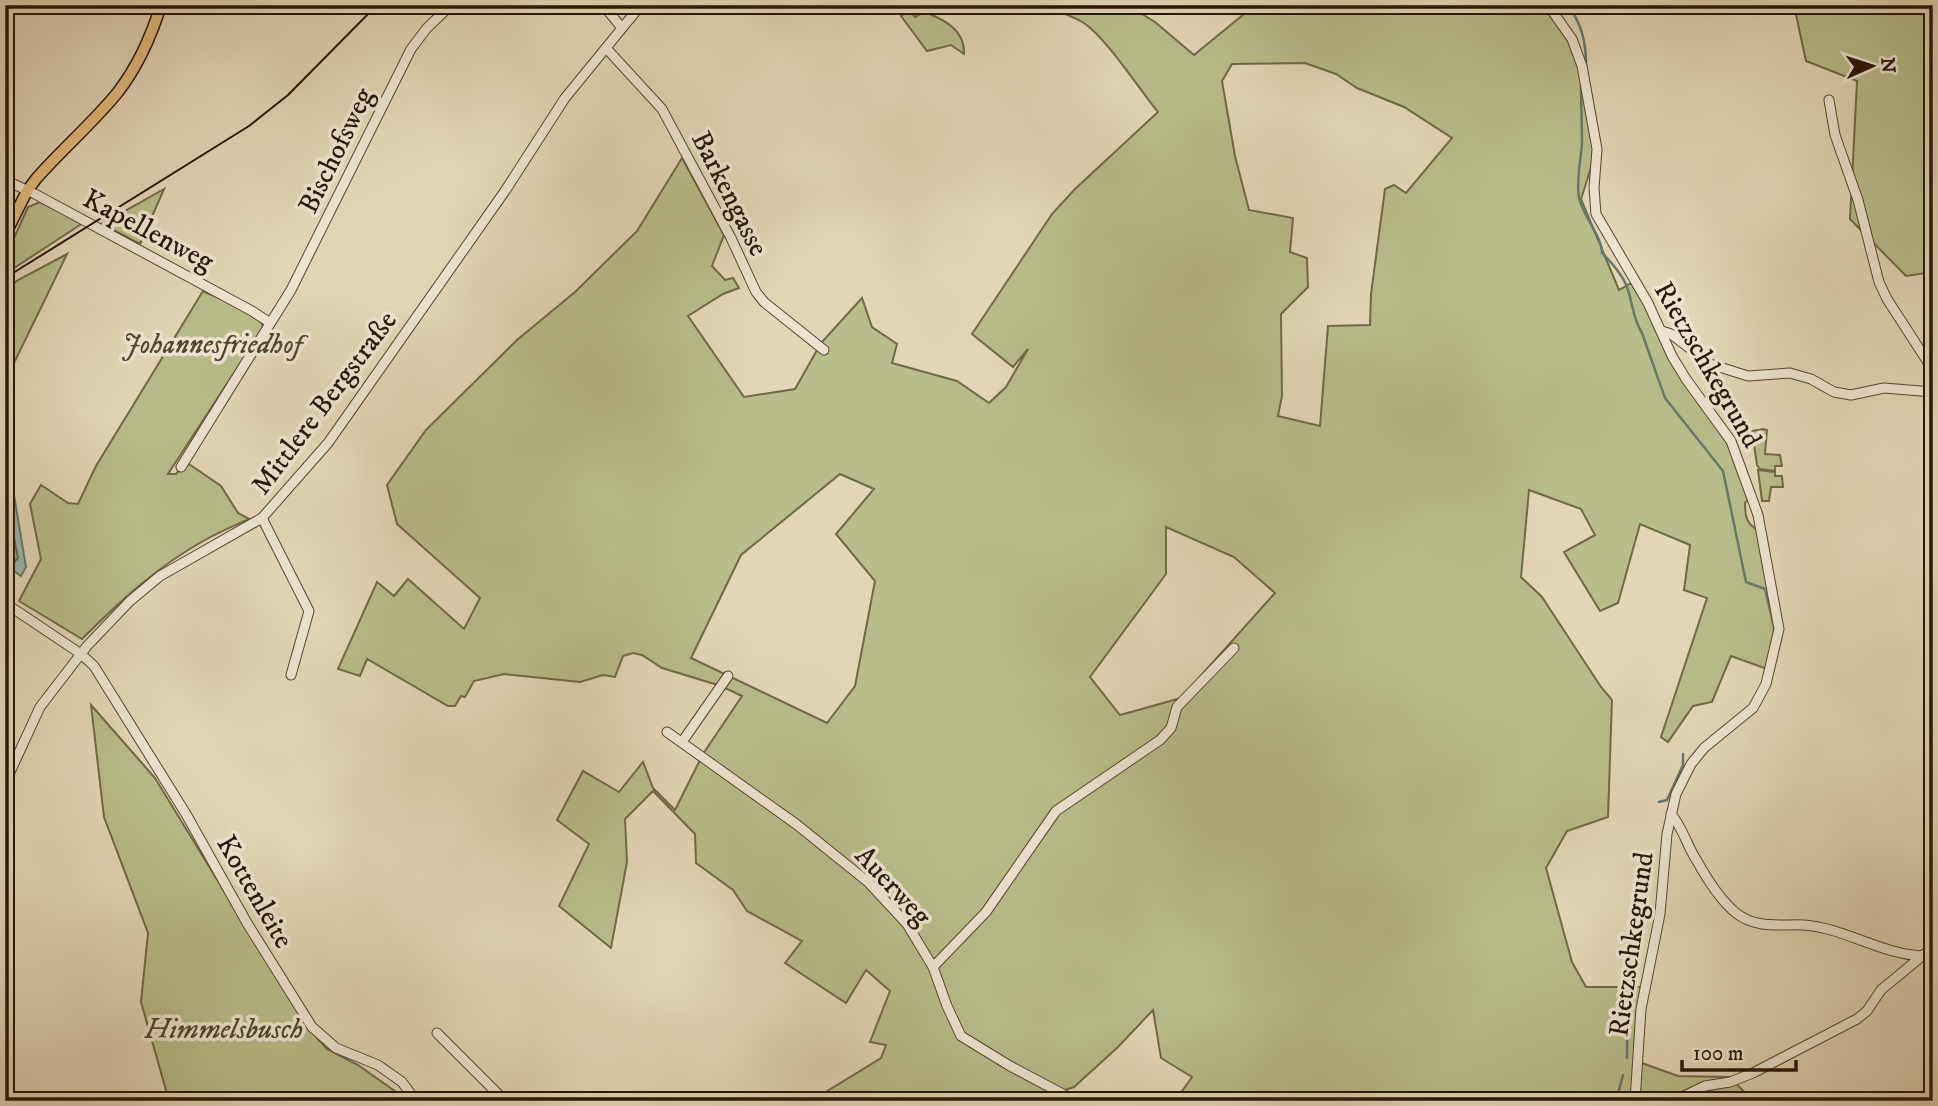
<svg xmlns="http://www.w3.org/2000/svg" width="1938" height="1106" font-family="'IM FELL DW Pica',serif">
<style>
.green{fill:#b8bd8b;stroke:#706a48;stroke-width:2;fill-rule:evenodd}
.water{fill:#95b9b2;stroke:#69786d;stroke-width:2}
.lines{fill:none;stroke-linecap:round;stroke-linejoin:round}
.shore{stroke:#5e685c;stroke-width:2}
.stream{stroke:#69786d;stroke-width:2.5}
.minor-casing{stroke:#564632;stroke-width:11}
.major-casing{stroke:#271606;stroke-width:13}
.minor{stroke:#ede4d0;stroke-width:9}
.major{stroke:#e2bb7c;stroke-width:10}
.tram{stroke:#271606;stroke-width:2}
.labels{text-anchor:middle;stroke-width:7;stroke-linejoin:round;paint-order:stroke}
.street-label{font-size:28px;fill:#271606;stroke:#ede4d0}
.park-label{font-size:28px;font-style:italic;fill:#52482e;stroke:#ede4d0}
</style>
<rect width="100%" height="100%" fill="#e3d6b7"/>
<filter id="stains"><feTurbulence type="fractalNoise" baseFrequency=".00286" numOctaves="4"/><feColorMatrix values="0 0 0 0 .2 0 0 0 0 .09 0 0 0 0 .02 0 0 0 .5 -.17"/></filter>
<radialGradient id="worn" r=".72"><stop offset=".6" stop-color="#630" stop-opacity="0"/><stop offset="1" stop-color="#630" stop-opacity=".3"/></radialGradient>
<g class="green">
<path d="M1038,5H1127L1155,22L1194,55L1255,5H1544L1572,39L1597,149L1581,199L1619,290L1631,283L1729,443L1749,498L1745,503C1745,515 1746,525 1759,530L1775,620V636L1767,669L1731,656L1712,702L1693,706L1668,742L1661,737L1707,598L1684,590L1690,545L1640,524L1618,603L1600,611L1564,552L1595,535L1581,509L1529,490L1521,577L1542,597L1601,687L1612,700L1608,817L1567,831L1546,868L1572,962L1586,987H1646L1639,1062L1678,1076L1729,1077L1754,1101H1175L1192,1077L1161,1058L1153,1010L1118,1047L1074,1087L1049,1095L1044,1101H811L881,1058L886,1045L870,1042L890,991L866,970L846,1003L785,963L802,941L747,911L733,890L696,863L695,834L653,791L625,819L627,862L611,948L559,906L589,844L557,820L583,771L619,792L643,762L653,788L675,810L703,754L742,696L721,686L662,668L642,655L633,653L623,656L615,677L603,675L580,682L504,674L474,681L465,697L461,696L455,706H448L367,659L360,676L338,669L377,582L394,596L408,579L464,629L480,598L397,524L387,485L426,430L517,340L575,292L637,231L682,158L724,235L712,266L725,280L733,278L739,288L723,294L688,316L744,397L795,389L821,343L862,298L872,327L897,344L892,363L957,381L989,403L1006,387L1028,349L1013,367L972,334L1052,214L1075,189L1158,112C1139,89 1107,39 1084,23C1070,14 1054,10 1038,5ZM1305,63L1336,74L1357,88L1404,107L1452,138L1406,193L1394,185L1385,189L1371,294L1370,325L1328,326L1320,426L1278,416L1282,396L1281,314L1308,287L1307,258L1290,252L1293,218L1249,210L1235,156L1222,81L1232,64ZM840,474L874,489L836,534L875,581L855,686L827,723L691,658L741,555ZM1166,527L1234,557L1275,593L1181,698L1120,715L1090,677L1166,574Z"/>
<path d="M1794,5H1933V272L1906,276L1850,219L1857,81L1806,61Z"/>
<path d="M909,10L915,17L925,12C945,20 965,30 964,54L951,45L927,51L901,16Z"/>
<path d="M164,189L140,244L102,224Z"/>
<path d="M40,202L83,223L8,272L5,269V258L28,207Z"/>
<path d="M67,254L13,365L5,394V290L18,280Z"/>
<path d="M203,291C218,298 257,313 264,327L168,474H176L186,462L221,486L238,513L249,519C234,526 219,532 205,540C159,565 118,603 82,639L19,601L41,559L30,504L41,485L68,503L78,504L96,466Z"/>
<path d="M1763,429L1767,430L1765,454L1780,455L1782,466H1775V471L1760,469L1757,465L1752,431Z"/>
<path d="M1758,470L1775,472V476H1782L1783,487H1771L1769,501H1762Z"/>
<path d="M91,705L155,778L307,1027L327,1049L358,1065L409,1101H169L141,1002L148,933L104,817Z"/>
</g>
<path class="water" d="M5,485L13,489L26,567L21,576L5,565Z"/>
<g class="lines">
<path class="shore" d="M5,493L18,558L14,562L5,560"/>
<g class="stream">
<path d="M1568,5C1582,25 1586,42 1586,65"/>
<path d="M1581,86C1581,105 1582,124 1582,142C1581,161 1576,178 1579,198C1583,216 1602,237 1602,253C1612,263 1624,276 1628,290C1633,305 1633,319 1642,333L1665,398L1723,471L1746,582L1765,589L1774,627V634"/>
<path d="M1659,802L1667,800L1683,765V754"/>
<path d="M1627,1058L1628,988L1648,875"/>
<path d="M1616,1101L1623,1075"/>
</g>
<defs>
<g id="minor">
<path d="M603,5L622,28"/>
<path d="M1548,5L1572,39L1582,66L1597,149L1594,188L1596,214L1648,303L1672,356L1686,379L1731,441L1758,515L1779,629L1766,684L1753,708L1704,748L1691,764L1676,794L1667,834L1660,914L1641,1009L1635,1101"/>
<path d="M606,48L662,109L731,238L756,292L764,302L824,350"/>
<path d="M1829,100L1835,135L1858,200L1879,282L1887,299L1933,370"/>
<path d="M5,180L35,194L252,311L269,322"/>
<path d="M1662,331L1671,334L1710,364L1748,376L1790,373L1811,379L1834,392L1851,395L1884,388L1933,392"/>
<path d="M181,467L291,290L411,49L427,28L451,5"/>
<path d="M262,518L309,611L291,675"/>
<path d="M5,603L81,654L94,666L186,814L247,923L312,1027L336,1048L378,1065L402,1082L416,1101"/>
<path d="M667,732L796,824L868,882L907,924L933,967L947,1006L961,1036L1010,1066L1076,1101"/>
<path d="M682,742L728,676"/>
<path d="M5,783L40,707L87,646L130,601L160,576L262,518L328,443L505,191L565,98L641,5"/>
<path d="M1671,814C1683,828 1687,846 1697,861C1707,879 1720,900 1736,913C1756,929 1780,924 1804,925C1845,928 1882,955 1924,956"/>
<path d="M933,967L986,912L1056,811L1160,740L1171,728L1177,707L1234,648"/>
<path d="M437,1033L505,1101"/>
<path d="M1681,1101L1684,1096L1705,1086L1730,1082L1753,1073L1857,1019L1867,1011L1881,990L1933,947"/>
</g>
<path id="major" d="M5,235L27,191L36,179C62,149 93,123 118,92C138,66 151,37 161,5"/>
</defs>
<use href="#minor" class="minor-casing"/>
<use href="#major" class="major-casing"/>
<use href="#minor" class="minor"/>
<use href="#major" class="major"/>
<path class="tram" d="M5,278L249,126L288,95L377,5"/>
</g>
<g class="labels">
<g class="street-label">
<text transform="translate(335 150) rotate(-64)" y="10">Bischofsweg</text>
<text transform="translate(731 193) rotate(63)" y="10">Barkengasse</text>
<text transform="translate(149 229) rotate(28)" y="10">Kapellenweg</text>
<text transform="translate(1709 364) rotate(60)" y="10">Rietzschkegrund</text>
<text transform="translate(323 402) rotate(-53)" y="10">Mittlere Bergstraße</text>
<text transform="translate(894 885) rotate(47)" y="10">Auerweg</text>
<text transform="translate(256 891) rotate(60)" y="10">Kottenleite</text>
<text transform="translate(1630 944) rotate(-82)" y="10">Rietzschkegrund</text>
</g>
<g class="park-label">
<text x="212" y="353">Johannesfriedhof</text>
<text x="224" y="1038">Himmelsbusch</text>
</g>
</g>
<rect width="1938" height="1106" fill="none" stroke="#e3d6b7" stroke-width="28"/>
<rect x="7" y="7" width="1924" height="1092" fill="none" stroke="#271606" stroke-width="3.5"/>
<rect x="14" y="14" width="1910" height="1078" fill="none" stroke="#271606" stroke-width="2"/>
<g transform="translate(1872 66) rotate(87)" stroke="#ede4d0" stroke-width="5" paint-order="stroke">
<path d="M0-5L12 26L0 18L-12 26Z" fill="#271606"/>
<text y="-10" font-size="19" font-weight="bold" text-anchor="middle" fill="#271606">N</text>
</g>
<path d="M1682 1060v10h114v-10" fill="none" stroke="#271606" stroke-width="3.5"/>
<text x="1693" y="1060" font-size="21" fill="#271606" stroke="#ede4d0" stroke-width="5" paint-order="stroke">100 m</text>
<rect width="100%" height="100%" filter="url(#stains)"/>
<rect width="100%" height="100%" fill="url(#worn)"/>
</svg>
